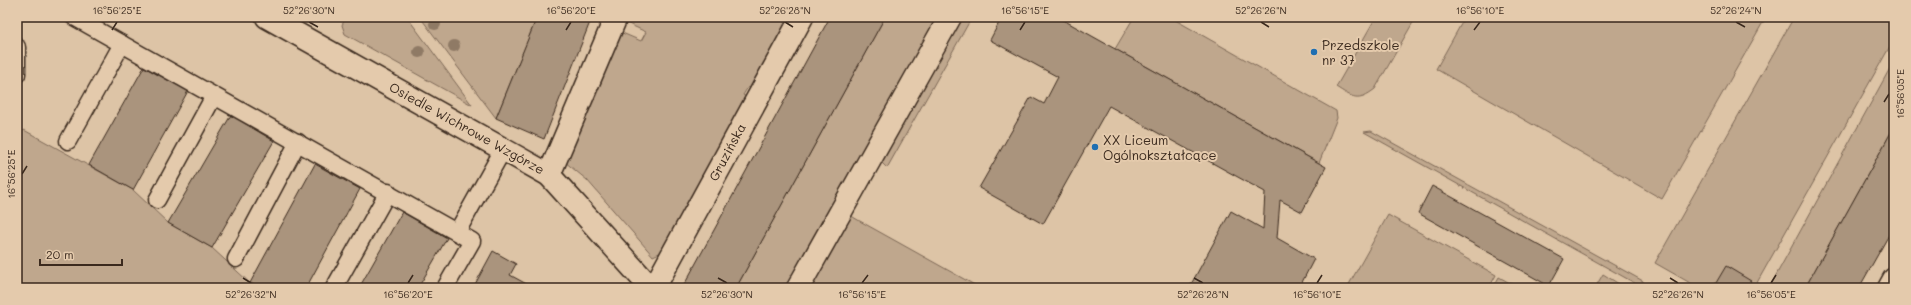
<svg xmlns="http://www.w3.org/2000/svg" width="1911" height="305" font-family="Mali,sans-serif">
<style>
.green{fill:#bfa78d;stroke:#7d6856}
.building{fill:#aa947d;stroke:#3b2a1e}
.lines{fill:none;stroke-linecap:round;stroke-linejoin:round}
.lane-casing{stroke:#3b2a1e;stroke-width:19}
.street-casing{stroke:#3b2a1e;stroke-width:25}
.lane{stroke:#e4caac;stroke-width:16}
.street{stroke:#e4caac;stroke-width:22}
.tree{fill:#8f7a65}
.ticks{fill:none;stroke:#3b2a1e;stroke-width:1.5}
.poi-dot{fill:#1f6fb2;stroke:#e4caac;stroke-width:1.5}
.labels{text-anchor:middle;stroke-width:4;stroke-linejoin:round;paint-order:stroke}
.poi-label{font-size:13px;fill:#3b2a1e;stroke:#e4caac;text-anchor:start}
.street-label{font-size:13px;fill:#3b2a1e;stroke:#e4caac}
.neatline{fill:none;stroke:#3b2a1e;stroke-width:1.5}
.ticks-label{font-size:10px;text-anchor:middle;fill:#3b2a1e}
</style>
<rect width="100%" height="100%" fill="#ddc4a6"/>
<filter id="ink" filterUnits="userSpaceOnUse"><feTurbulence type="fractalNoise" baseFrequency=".025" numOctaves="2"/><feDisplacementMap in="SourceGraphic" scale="8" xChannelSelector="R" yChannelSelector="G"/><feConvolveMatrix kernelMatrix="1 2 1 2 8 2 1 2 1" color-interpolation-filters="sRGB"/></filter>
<g filter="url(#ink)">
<g class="green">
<path d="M346,17H407L472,105L345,34L342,25Z"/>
<path d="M420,17H537L496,118Z"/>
<path d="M627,17H791L752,89L748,87L743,95L748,98L666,250L653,256L587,180L565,162L620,32L641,41L646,32L624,22Z"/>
<path d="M885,17H939L795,279L776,288H736Z"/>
<path d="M961,17H972L887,168L881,162Z"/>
<path d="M1134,17H1170L1336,111L1337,118L1319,163L1115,49Z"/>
<path d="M1376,17H1416L1375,89C1358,102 1353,98 1336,87Z"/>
<path d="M1465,17H1766L1662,199L1436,69Z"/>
<path d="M1794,17H1894V39L1754,288H1746L1750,281L1713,288H1699L1655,263Z"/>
<path d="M1894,61V127L1805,288H1769Z"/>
<path d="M24,130L133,190L168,223L212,248L250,283L260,288H17V137Z"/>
<path d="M1371,131L1643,281L1644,288H1639L1640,286L1364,132Z"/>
<path d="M848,214L858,220L980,288H806Z"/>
<path d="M1388,215L1496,275L1489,288H1347Z"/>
<path d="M1603,274L1619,284L1618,288H1595Z"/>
<path d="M1499,277L1519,288H1493Z"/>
</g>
<g class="building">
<path d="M537,17H592L544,139L496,118Z"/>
<path d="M830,17H885L736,288H685L683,287Z"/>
<path d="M1002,17H1058L1326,167L1302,212L1280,200L1277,238L1314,259L1299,288H1189L1231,211L1263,229L1265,192L1109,106L1043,224L979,188L1031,97L1044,104L1058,77L990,40Z"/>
<path d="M144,67L188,91L133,190L89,165Z"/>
<path d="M231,115L274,141L212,248L168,223Z"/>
<path d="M1894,127V226L1859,288H1805Z"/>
<path d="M315,164L360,189L306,288H260L250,283Z"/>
<path d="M1432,186L1564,259L1549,286L1418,213Z"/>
<path d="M402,212L447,238L418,288H359Z"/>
<path d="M493,251L516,264L510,275L532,287L531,288H473Z"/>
<path d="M1726,266L1751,281L1746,288H1713Z"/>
</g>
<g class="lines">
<defs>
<g id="lane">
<path d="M74,17L472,241L445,288"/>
<path d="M17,47V74"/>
<path d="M68,141L122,44"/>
<path d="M157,200L214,96"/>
<path d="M457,232L504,148"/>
<path d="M236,259L298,142"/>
<path d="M334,288L388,192"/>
</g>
<g id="street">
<path d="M267,17L549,175L651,288"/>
<path d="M549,175L616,17"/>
<path d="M654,288L802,17"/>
<path d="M798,288L950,17"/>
<path d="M1889,288L1894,279"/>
</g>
</defs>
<use href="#lane" class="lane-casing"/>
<use href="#street" class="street-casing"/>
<use href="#lane" class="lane"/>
<use href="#street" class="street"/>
</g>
<g class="tree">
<circle cx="435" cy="24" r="6"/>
<circle cx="454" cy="46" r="6"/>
<circle cx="419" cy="52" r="6"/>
</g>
</g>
<path class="ticks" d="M309,22L318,27M785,22L793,27M1261,22L1269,27M1736,22L1745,27M112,30L117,22M566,30L571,22M1020,30L1025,22M1474,30L1480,22M1884,102L1889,94M22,174L27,166M243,278L251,283M718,278L727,283M1194,278L1203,283M1670,278L1678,283M408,283L413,275M862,283L868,275M1317,283L1322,275M1771,283L1776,275"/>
<g class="poi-dot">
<circle cx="1314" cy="52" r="4"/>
<circle cx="1095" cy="147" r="4"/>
</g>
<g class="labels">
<g class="poi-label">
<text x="1322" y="50">Przedszkole<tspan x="1322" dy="15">nr 37</tspan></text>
<text x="1103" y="145">XX Liceum<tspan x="1103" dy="15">Ogólnokształcące</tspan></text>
</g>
<g class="street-label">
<text transform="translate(467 128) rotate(29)" y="5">Osiedle Wichrowe Wzgórze</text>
<text transform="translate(727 152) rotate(-62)" y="5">Gruzińska</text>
</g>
</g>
<rect width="1911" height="305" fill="none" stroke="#e4caac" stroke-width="44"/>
<path d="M40 259v6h82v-6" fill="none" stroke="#3b2a1e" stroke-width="2"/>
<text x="46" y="259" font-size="12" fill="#3b2a1e" stroke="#e4caac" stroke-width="3" paint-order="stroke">20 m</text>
<rect x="22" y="22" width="1867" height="261" class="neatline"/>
<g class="ticks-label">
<text x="117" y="14">16°56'25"E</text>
<text x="309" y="14">52°26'30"N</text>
<text x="571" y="14">16°56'20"E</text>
<text x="785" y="14">52°26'28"N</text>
<text x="1025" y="14">16°56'15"E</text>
<text x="1261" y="14">52°26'26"N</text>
<text x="1480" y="14">16°56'10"E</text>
<text x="1736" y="14">52°26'24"N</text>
<text transform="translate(1900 94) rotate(-90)" y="4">16°56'05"E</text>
<text transform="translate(11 174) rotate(-90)" y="4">16°56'25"E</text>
<text x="251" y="298">52°26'32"N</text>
<text x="408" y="298">16°56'20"E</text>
<text x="727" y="298">52°26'30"N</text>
<text x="862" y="298">16°56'15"E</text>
<text x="1203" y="298">52°26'28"N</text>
<text x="1317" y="298">16°56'10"E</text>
<text x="1678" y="298">52°26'26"N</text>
<text x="1771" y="298">16°56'05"E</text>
</g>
</svg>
